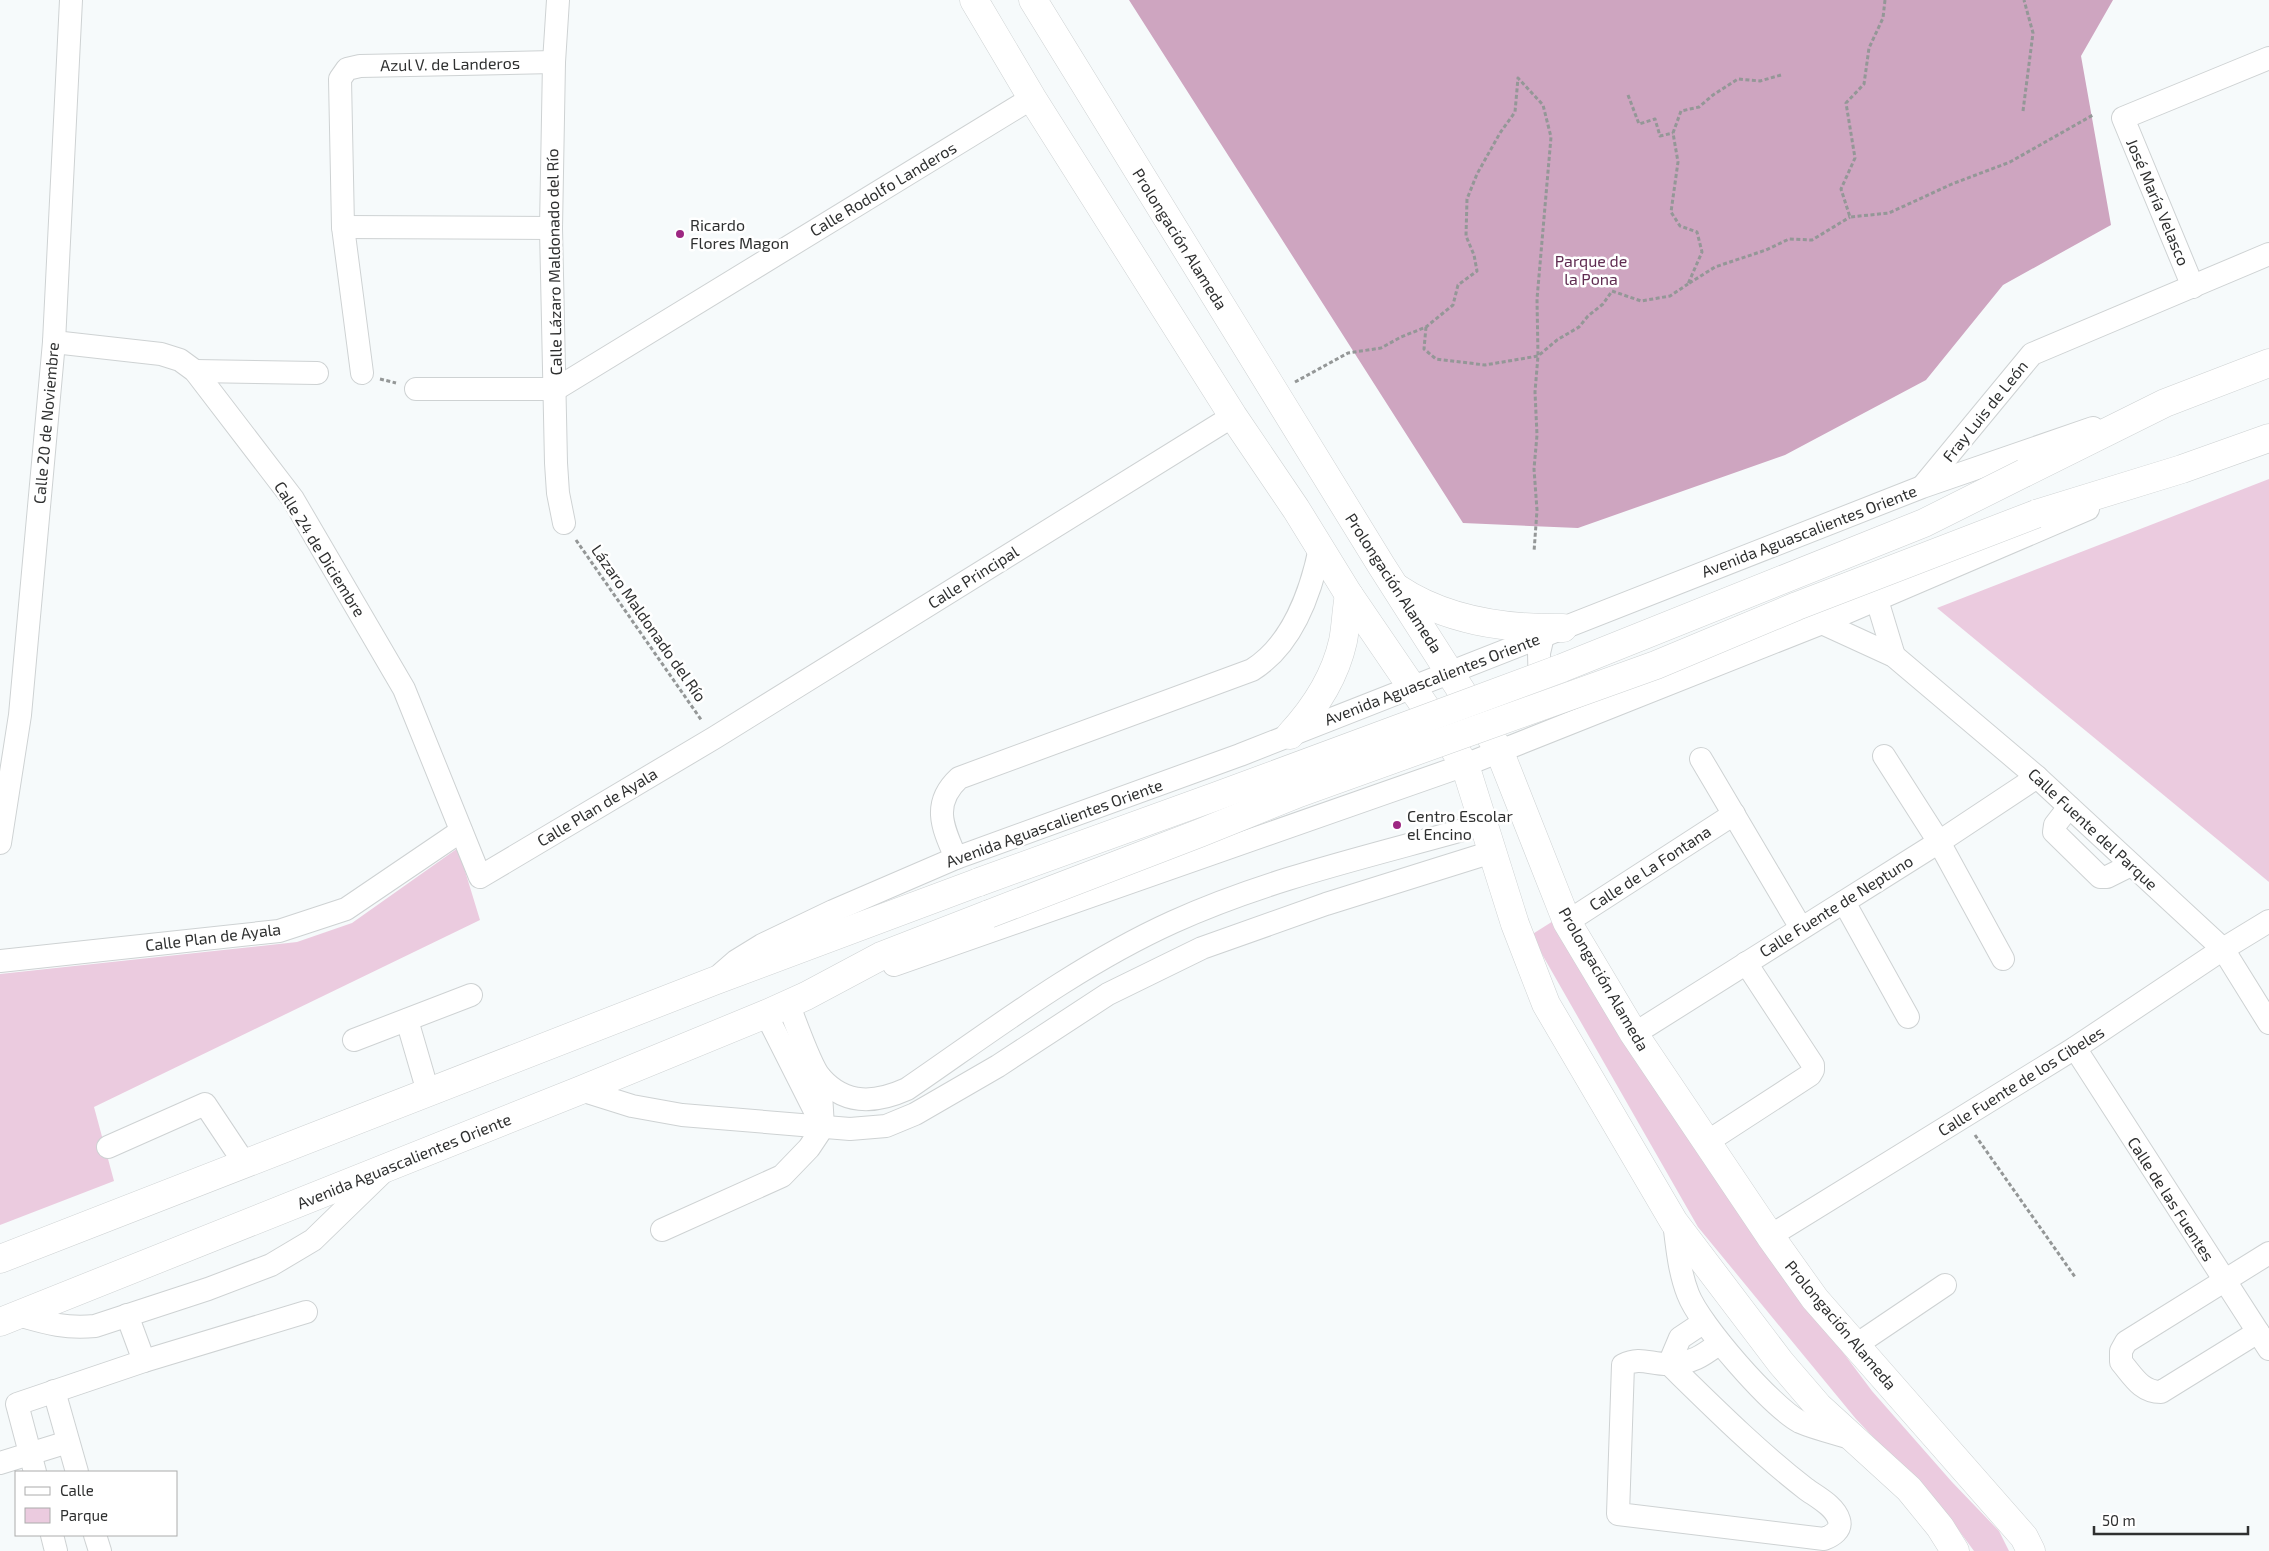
<svg xmlns="http://www.w3.org/2000/svg" width="2269" height="1551" font-family="'Exo 2',sans-serif">
<style>
.green{fill:#ebcbdf}
.forest{fill:#cea5c0}
.lines{fill:none;stroke-linecap:round;stroke-linejoin:round}
.minor-casing{stroke:#ced2d3;stroke-width:24}
.major-casing{stroke:#ced2d3;stroke-width:29}
.path{stroke:#949797;stroke-width:3;stroke-dasharray:4 2.5;stroke-linecap:butt}
.minor{stroke:#fff;stroke-width:22}
.major{stroke:#fff;stroke-width:28}
.major-bridge-casing{stroke:#ced2d3;stroke-width:29;stroke-linecap:butt}
.major-bridge{stroke:#fff;stroke-width:28}
.poi-dot{fill:#9d2782;stroke:#fff;stroke-width:2}
.labels{text-anchor:middle;stroke-width:5;stroke-linejoin:round;paint-order:stroke}
.street-label{font-size:16px;fill:#2f3030;stroke:#fff}
.poi-label{font-size:16px;fill:#2f3030;stroke:#fff;text-anchor:start}
.park-label{font-size:16px;fill:#602d52;stroke:#fff}
</style>
<rect width="100%" height="100%" fill="#f6fafb"/>
<g class="green">
<path d="M2269,479V882L1937,608Z"/>
<path d="M458,848L480,920L94,1107L114,1181L0,1225V974L297,942L352,923Z"/>
<path d="M1558,918L1755,1235L1872,1391L1952,1482L1999,1531L2009,1551H1974L1946,1513L1856,1419L1698,1227L1531,935Z"/>
</g>
<path class="forest" d="M1129,0H2113L2081,56L2111,225L2003,285L1926,380L1785,455L1578,528L1463,523Z"/>
<g class="lines">
<defs>
<g id="minor">
<path d="M558,0L554,62L551,228L556,463L558,493L564,523"/>
<path d="M343,227L551,228"/>
<path d="M2193,287L2123,118L2269,58"/>
<path d="M54,342L161,354L180,360L195,371L293,499L404,689L480,877L714,738L1233,416"/>
<path d="M195,371L317,373"/>
<path d="M362,373L343,227L340,79L347,69L360,66L554,62"/>
<path d="M416,389H556L1032,98"/>
<path d="M1923,486L2032,354L2269,254"/>
<path d="M1877,600L1894,656"/>
<path d="M1822,623L1894,656L2037,777L2223,949L2269,1023"/>
<path d="M1540,691L1539,653L1543,636"/>
<path d="M1884,756L1939,842L2003,959"/>
<path d="M1701,759L1801,928"/>
<path d="M2069,807L2055,825L2054,832L2100,877H2107L2131,865"/>
<path d="M0,843L20,715L54,342L71,0"/>
<path d="M956,858C943,828 931,804 959,778L1252,670C1292,645 1311,592 1320,548"/>
<path d="M1844,902L1908,1017"/>
<path d="M1567,922L1734,814"/>
<path d="M0,961L279,931L346,909L461,831"/>
<path d="M894,965L1465,765L1822,623L2088,509"/>
<path d="M721,974L736,961L762,945L833,911L956,858L1240,755L1922,487L2093,428"/>
<path d="M788,1003C794,1019 812,1069 821,1078C846,1106 876,1103 907,1089C993,1030 1078,965 1173,922C1272,877 1380,854 1484,824"/>
<path d="M766,1014L818,1117"/>
<path d="M407,1020L428,1092"/>
<path d="M1634,1034L1939,842L2037,777"/>
<path d="M354,1040L471,995"/>
<path d="M2075,1048L2269,1349"/>
<path d="M581,1090L632,1106L682,1115L850,1129L886,1126L915,1114L998,1066L1108,994L1202,948L1326,904L1492,852"/>
<path d="M1707,1142L1810,1075L1813,1070V1065L1746,963"/>
<path d="M108,1147L205,1104L245,1164"/>
<path d="M1674,1222C1677,1246 1679,1271 1688,1294C1700,1325 1771,1406 1800,1422C1816,1429 1835,1433 1851,1438"/>
<path d="M662,1230L782,1176L809,1148L823,1127L820,1077"/>
<path d="M1770,1236L2075,1048L2223,949L2269,921"/>
<path d="M18,1315C46,1323 65,1329 95,1326L208,1289L271,1265L313,1240L381,1174"/>
<path d="M127,1315L144,1361"/>
<path d="M2258,1332L2161,1392C2141,1392 2133,1376 2121,1362V1351L2126,1342L2269,1253"/>
<path d="M1856,1345L1945,1285"/>
<path d="M1669,1364C1713,1407 1757,1451 1806,1489C1817,1497 1835,1506 1839,1520C1842,1530 1832,1536 1824,1539L1618,1514L1623,1365C1641,1356 1651,1365 1670,1364C1693,1363 1702,1356 1720,1343"/>
<path d="M1669,1364L1680,1338L1704,1322"/>
<path d="M54,1391L77,1472"/>
<path d="M0,1463L68,1442"/>
<path d="M35,1472L17,1404L144,1361L306,1312"/>
<path d="M52,1535L56,1551"/>
<path d="M95,1535L100,1551"/>
</g>
<g id="major">
<path d="M974,0L1032,98L1233,416L1296,509L1349,595L1465,765L1515,924L1546,1004L1674,1222L1781,1363L1818,1406L1909,1489L1940,1527L1955,1551"/>
<path d="M1033,0L1381,565L1499,750L1567,922L1634,1034L1770,1236L1815,1299L2024,1537L2031,1551"/>
<path d="M2024,473L2165,403L2269,363"/>
<path d="M2036,514L2182,469L2269,438"/>
<path d="M1397,588C1446,621 1505,629 1563,628"/>
<path d="M1290,735C1315,708 1335,677 1343,641C1346,626 1346,610 1349,595"/>
<path d="M0,1259L714,981L979,882"/>
<path d="M0,1322L581,1090L766,1014L806,996L881,956L989,914"/>
</g>
</defs>
<use href="#minor" class="minor-casing"/>
<use href="#major" class="major-casing"/>
<g class="path">
<path d="M1885,0L1883,18L1869,48L1864,84L1846,103L1855,158L1841,189L1850,217L1889,213L1952,184L2010,162L2093,115"/>
<path d="M1781,75L1760,81L1738,79L1713,95L1699,107L1681,111L1673,133L1678,162L1671,212L1680,226L1697,232L1702,252L1688,284L1715,267L1766,250L1789,239L1812,240L1850,217"/>
<path d="M1628,95L1639,124L1655,119L1660,136L1673,133"/>
<path d="M2023,111L2033,33L2024,0"/>
<path d="M1426,327L1424,349L1436,359L1485,365L1538,356L1557,340L1579,327L1588,316L1603,304L1612,291L1641,301L1670,296L1688,284"/>
<path d="M380,379L396,383"/>
<path d="M1295,382L1348,353L1381,348L1401,337L1426,327L1453,305L1458,285L1477,271L1474,255L1466,236L1467,199L1477,174L1500,133L1515,112L1518,78L1543,105L1551,137L1537,299L1538,356L1535,392L1537,435L1534,469L1537,510L1534,552"/>
<path d="M576,540L702,721"/>
<path d="M1975,1135L2075,1277"/>
</g>
<use href="#minor" class="minor"/>
<use href="#major" class="major"/>
<defs>
<g id="major-bridge">
<path d="M979,882L1217,796L1562,668L1924,523L2024,473"/>
<path d="M989,914L1200,833L1299,793L1656,665L1797,606L2036,514"/>
</g>
</defs>
<use href="#major-bridge" class="major-bridge-casing"/>
<use href="#major-bridge" class="major-bridge"/>
</g>
<g class="poi-dot">
<circle cx="680" cy="234" r="5"/>
<circle cx="1397" cy="825" r="5"/>
</g>
<g class="labels">
<g class="street-label">
<text transform="translate(450 64) rotate(-1)" y="6">Azul V. de Landeros</text>
<text transform="translate(883 189) rotate(-31)" y="6">Calle Rodolfo Landeros</text>
<text transform="translate(2158 202) rotate(67)" y="6">José María Velasco</text>
<text transform="translate(1180 239) rotate(58)" y="6">Prolongación Alameda</text>
<text transform="translate(554 262) rotate(-91)" y="6">Calle Lázaro Maldonado del Río</text>
<text transform="translate(1985 411) rotate(-51)" y="6">Fray Luis de León</text>
<text transform="translate(46 423) rotate(-85)" y="6">Calle 20 de Noviembre</text>
<text transform="translate(1809 531) rotate(-21)" y="6">Avenida Aguascalientes Oriente</text>
<text transform="translate(320 549) rotate(58)" y="6">Calle 24 de Diciembre</text>
<text transform="translate(973 577) rotate(-32)" y="6">Calle Principal</text>
<text transform="translate(1394 583) rotate(57)" y="6">Prolongación Alameda</text>
<text transform="translate(649 623) rotate(55)" y="6">Lázaro Maldonado del Río</text>
<text transform="translate(1432 679) rotate(-21)" y="6">Avenida Aguascalientes Oriente</text>
<text transform="translate(597 807) rotate(-31)" y="6">Calle Plan de Ayala</text>
<text transform="translate(1054 823) rotate(-20)" y="6">Avenida Aguascalientes Oriente</text>
<text transform="translate(2093 829) rotate(43)" y="6">Calle Fuente del Parque</text>
<text transform="translate(1650 868) rotate(-33)" y="6">Calle de La Fontana</text>
<text transform="translate(1836 906) rotate(-32)" y="6">Calle Fuente de Neptuno</text>
<text transform="translate(213 937) rotate(-7)" y="6">Calle Plan de Ayala</text>
<text transform="translate(1604 979) rotate(60)" y="6">Prolongación Alameda</text>
<text transform="translate(2021 1081) rotate(-32)" y="6">Calle Fuente de los Cibeles</text>
<text transform="translate(404 1161) rotate(-22)" y="6">Avenida Aguascalientes Oriente</text>
<text transform="translate(2171 1199) rotate(57)" y="6">Calle de las Fuentes</text>
<text transform="translate(1841 1325) rotate(50)" y="6">Prolongación Alameda</text>
</g>
<g class="poi-label">
<text x="690" y="231">Ricardo<tspan x="690" dy="18">Flores Magon</tspan></text>
<text x="1407" y="822">Centro Escolar<tspan x="1407" dy="18">el Encino</tspan></text>
</g>
<g class="park-label">
<text x="1591" y="267">Parque de<tspan x="1591" dy="18">la Pona</tspan></text>
</g>
</g>
<rect x="15" y="1471" width="162" height="65" fill="#ffffff" stroke="#acacac"/>
<rect x="25" y="1487" width="25" height="8" fill="#ffffff" stroke="#acacac"/>
<text x="60" y="1496" font-size="15" fill="#2f3030">Calle</text>
<rect x="25" y="1508" width="25" height="15" fill="#ebcbdf" stroke="#acacac"/>
<text x="60" y="1521" font-size="15" fill="#2f3030">Parque</text>
<path d="M2094 1526v8h154v-8" fill="none" stroke="#2f3030" stroke-width="2.5"/>
<text x="2102" y="1526" font-size="15" fill="#2f3030" stroke="#ffffff" stroke-width="4" paint-order="stroke">50 m</text>
</svg>
